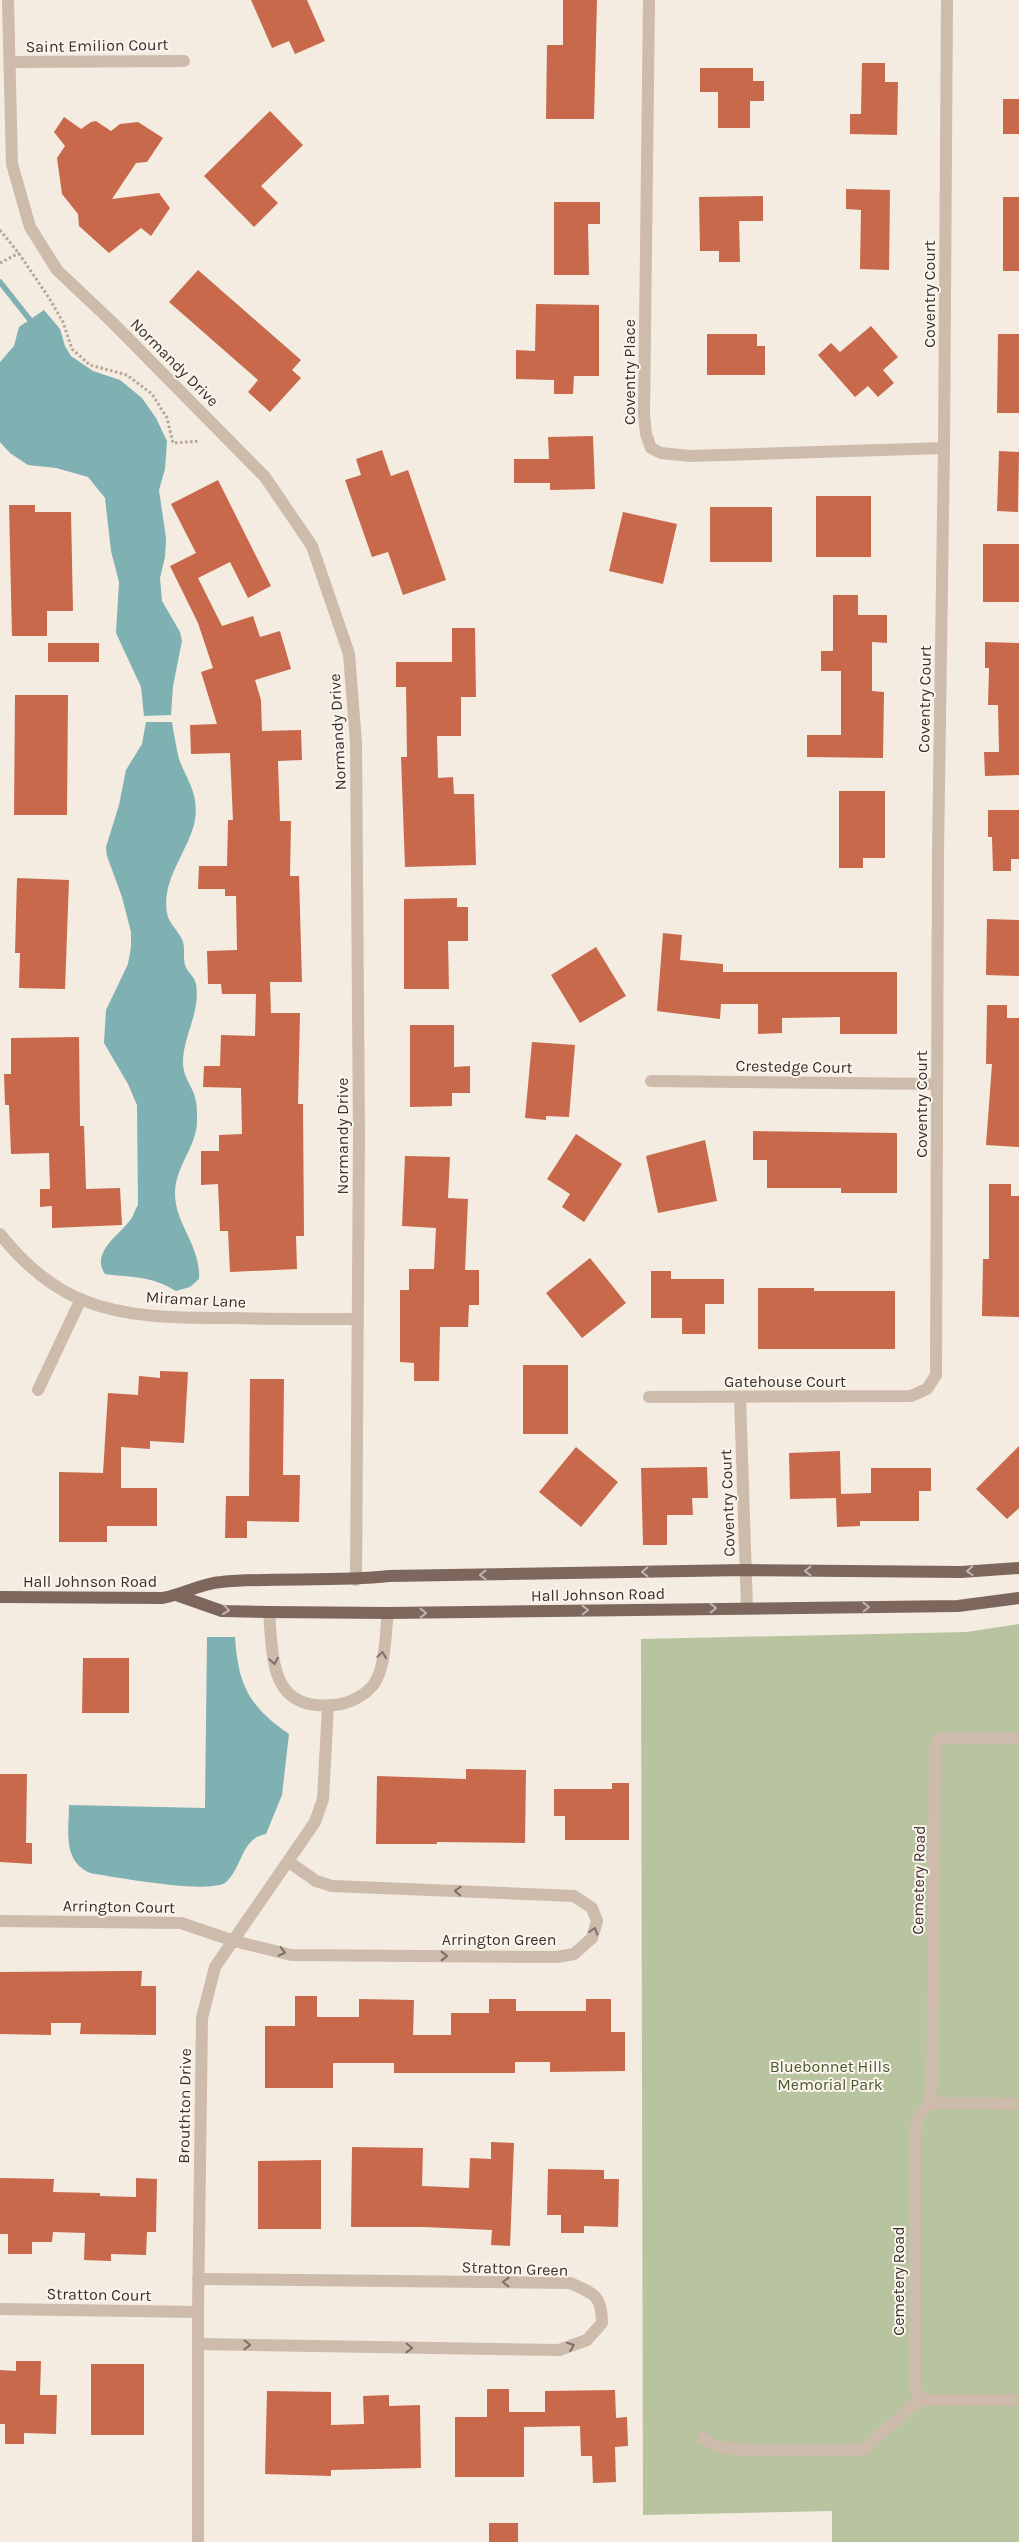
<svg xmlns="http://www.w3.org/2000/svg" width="1019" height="2542" font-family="Karla,sans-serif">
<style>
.green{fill:#b8c4a0}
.water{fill:#7fb0b2}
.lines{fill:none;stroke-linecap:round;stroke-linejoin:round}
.stream{stroke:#7fb0b2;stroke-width:5.5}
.building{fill:#c8694b}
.path{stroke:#b9a596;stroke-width:3;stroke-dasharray:2.5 2.5;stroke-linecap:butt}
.minor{stroke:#cdbbac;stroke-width:12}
.major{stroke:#7d675c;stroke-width:12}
.oneway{stroke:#c2b5ac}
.oneway2{stroke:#7d6f65}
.labels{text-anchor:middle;stroke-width:4;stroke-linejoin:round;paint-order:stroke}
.street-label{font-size:16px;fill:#3b302b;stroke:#fbf5ee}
.park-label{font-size:16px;fill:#4a5a2e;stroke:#fbf5ee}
</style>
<rect width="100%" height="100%" fill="#f4ebe1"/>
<path class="green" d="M1019,1624V2542H832V2511L643,2515L641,1639L966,1632Z"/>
<g class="water">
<path d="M44,310L60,329L65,346L71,356L93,371L120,380L142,398L156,418L167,441L165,469L159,490L166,538L165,557L160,578L162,601L180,632L182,641L173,686L171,715L144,716L141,687L116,633L119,582L111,551L105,498L88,477L56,468L28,465L10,453L0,442V362L14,346L19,327Z"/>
<path d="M146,722H172C174,734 176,747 179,759C187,781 199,793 195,820C189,851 161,879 167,913C168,923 180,932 183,942C185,949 183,958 185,965C187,972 195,977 196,984C201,1013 182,1037 183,1065C184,1078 192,1086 195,1097C197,1104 197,1112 197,1119C198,1146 175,1165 175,1194C175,1224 201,1246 199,1279L190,1287L176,1291C149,1275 134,1278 105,1274C90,1252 120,1235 131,1219C134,1215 135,1209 138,1205L137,1105L128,1084L104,1043L106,1010L128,964L131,947V932L122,897L107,856L106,847L119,805L126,770L142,744Z"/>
<path d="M207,1637H235C238,1684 249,1707 289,1734L282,1795L266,1834C241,1838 243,1867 226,1882C211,1895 114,1877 90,1873C62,1861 69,1830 69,1805L205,1808Z"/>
</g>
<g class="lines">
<path class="stream" d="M0,282L34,325"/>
</g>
<g class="building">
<path d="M251,0H307L325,41L295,54L289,41L272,48Z"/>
<path d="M563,0H597L594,119H546L547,45H563Z"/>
<path d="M862,63H885V82H898L897,135L850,134V114H861Z"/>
<path d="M700,68H753V81H764V101H750V128H718V92H700Z"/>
<rect x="1003" y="99" width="16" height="35"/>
<path d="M270,111L303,145L261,186L278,203L254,227L204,176Z"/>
<path d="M64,117L81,129L91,122L96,121L111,131L120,124L138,122L163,138L147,162L136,163L112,199L159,193L170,208L151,236L141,228L109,253L79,226L78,214L62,194L57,158L65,146L54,132Z"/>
<path d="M846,189L890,190L889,270L860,269L861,210L846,209Z"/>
<path d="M763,196V221H739L740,262H719V251H700L699,197Z"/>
<rect x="1003" y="197" width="16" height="74"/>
<path d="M554,202H600V224H588L589,275H554Z"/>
<path d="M198,270L301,360L292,370L301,378L270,412L248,392L258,380L169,302Z"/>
<path d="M536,304L599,305V376H574L573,394H554V380L516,379V350L535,351Z"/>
<path d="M871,326L898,357L883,370L894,383L878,397L868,386L855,397L818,355L831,343L840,352Z"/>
<path d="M707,334H757V346H765V375H707Z"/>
<path d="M998,334H1019V413H997Z"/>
<path d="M593,436L595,489L550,490V483H514V459H549L548,437Z"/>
<path d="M382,450L391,476L408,470L446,580L403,595L388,552L372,557L345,480L361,475L356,459Z"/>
<path d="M999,451L1019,452L1018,512L997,511Z"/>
<path d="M218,480L271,586L248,598L230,562L198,578L222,626L253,616L260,637L280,631L291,669L255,680L261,700L262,731L301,730L302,760L278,761L280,821H291L290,876H299L302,982H270L271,1013H300L298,1104H303L304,1236H296L297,1269L230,1272L228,1231H220L218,1184L201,1185V1151H219V1135L242,1134L241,1088L203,1087L204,1066H220L221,1035L255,1036L256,994H222L221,984H208L207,951L237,950L236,896H225V889H198L199,866H227L228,820H233L230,753L191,754L190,725L217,724L201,672L213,668L198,623L170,566L196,553L171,504Z"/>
<rect x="816" y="496" width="55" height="61"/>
<path d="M9,505H35V512H71L73,611H47V636H12Z"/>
<rect x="710" y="507" width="62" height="55"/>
<path d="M623,512L677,524L663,584L609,571Z"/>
<rect x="983" y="544" width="36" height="58"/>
<path d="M833,595H858V615H887V643L872,642V691L884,692L883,758L807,757V735H841V671H821V651H833Z"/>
<path d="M452,628H475L476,697H461V736H437L438,778L453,777L454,794H474L476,865L405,867L401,757H407L406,687H396V662H452Z"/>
<path d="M985,642L1019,643V775L985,776L984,752H999L998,705H988L989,668H985Z"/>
<rect x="48" y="643" width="51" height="19"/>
<path d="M15,695H68L67,815H14Z"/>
<path d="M839,791H885V858H863V868H839Z"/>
<path d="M988,810H1019V859H1011V871H993L992,837H988Z"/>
<path d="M17,878L69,880L65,989L19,988L20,953H15Z"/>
<path d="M457,898V907H468V941H448L449,989H404V899Z"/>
<path d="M987,919L1019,920V976L986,975Z"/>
<path d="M663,933L682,935L680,960L723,964V972H897V1034H840V1017L782,1018V1033L758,1034V1004H721L720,1019L657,1011Z"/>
<path d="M596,947L626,996L580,1023L551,975Z"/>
<path d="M987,1005H1007V1018H1019V1147L986,1145L992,1064H986Z"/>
<path d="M410,1025H454V1067L470,1066V1093H452V1106L410,1107Z"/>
<path d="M79,1037L80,1126H84L86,1189L120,1188L122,1225L52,1228V1206L40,1207V1189H50L49,1153L11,1154L9,1105H5L4,1074H11V1038Z"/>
<path d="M532,1042L575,1045L569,1117L546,1116V1120L525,1118Z"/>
<path d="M753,1131L897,1133V1193H841V1188H767V1160H753Z"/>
<path d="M576,1134L622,1164L584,1222L562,1207L570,1194L547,1179Z"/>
<path d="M705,1140L717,1201L658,1213L646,1156Z"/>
<path d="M405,1156L450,1157L448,1198L468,1199L465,1270H479V1305H469L468,1327H440L439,1381H414V1363L400,1362V1290H409V1269H434L436,1228L402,1226Z"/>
<path d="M989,1184H1011V1196H1019V1317L982,1316L983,1259H989Z"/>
<path d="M590,1258L626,1303L582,1338L546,1293Z"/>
<path d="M651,1271H671V1279H724V1304H705V1334H682V1318H651Z"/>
<path d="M758,1288H814V1291H895V1349H758Z"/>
<rect x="523" y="1365" width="45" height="69"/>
<path d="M160,1371L188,1372L184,1443L150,1441V1449L121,1447V1488H157V1526H107V1542H59V1472L103,1473L108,1393L138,1395L139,1376L160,1378Z"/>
<path d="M250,1379H284L283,1475H300L299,1522L247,1521V1538H225L226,1496H249Z"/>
<path d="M1019,1446V1508L1007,1519L976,1489Z"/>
<path d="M576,1447L618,1482L581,1527L539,1492Z"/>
<path d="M840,1451L841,1494L871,1493V1468H931V1491H919V1521H860V1526L837,1527L836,1498L790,1499L789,1453Z"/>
<path d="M707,1467L708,1498H692L693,1515H667V1545H643L641,1468Z"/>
<path d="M83,1658H129V1713H82Z"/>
<path d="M466,1769L526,1770L525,1843L437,1842V1844H376L377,1776L466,1779Z"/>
<path d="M0,1774H27L26,1843H32V1864L0,1862Z"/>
<path d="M612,1783H629V1840H565V1816H554V1789H612Z"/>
<path d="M126,1971H142L141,1986H156V2035L80,2034L81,2023H51V2035L0,2034V1972Z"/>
<path d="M295,1996H317V2017H359V1999L414,2000L413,2035H451V2013H489V1999H516V2011H586V1999H611V2032H625V2071L550,2072V2062H515V2073H394V2063H333V2088H265V2026H295Z"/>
<path d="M491,2142L514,2143L510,2246L491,2245L492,2230L423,2227H351L352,2147L423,2148L422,2186L469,2188L470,2158L491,2159Z"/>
<path d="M321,2160V2229H258V2161Z"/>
<path d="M548,2169L604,2170V2179H619L618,2227L584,2226V2233H561V2215H547Z"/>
<path d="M0,2178L54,2179L53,2192L100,2193V2196L136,2197V2178L157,2179L156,2232H147L146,2255L111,2254V2261L84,2260L85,2233L53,2232L52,2242H32V2254H8V2234H0Z"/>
<path d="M16,2361H41L40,2395H57L56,2434L24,2433V2444H5V2424H0V2370L16,2371Z"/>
<rect x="91" y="2364" width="53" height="71"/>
<path d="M487,2389H509V2412H545V2391L615,2390L616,2418L627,2417L628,2446L615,2447L616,2482L593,2483L592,2456H581L580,2426L524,2427V2477H455V2417H487Z"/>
<path d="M267,2391L331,2392V2425L364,2424L363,2396L389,2395V2406L420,2405L421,2468L331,2470V2476L265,2474Z"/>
<rect x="489" y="2523" width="29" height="19"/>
</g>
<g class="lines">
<g class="path">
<path d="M0,230L20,255L49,298L63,322L72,349L90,365L127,375L152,394L167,418L173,443L200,441"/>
<path d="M0,263L19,253"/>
</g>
<g class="minor">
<path d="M8,0L12,164L30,227L57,270L112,322L265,477L312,546L349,654L356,743L359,1137L356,1580"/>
<path d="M649,0L644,414L646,434L651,448L661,453L690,456L944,448"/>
<path d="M10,62L184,61"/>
<path d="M651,1081L937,1084"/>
<path d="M0,1234C22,1262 49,1286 82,1300C129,1319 182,1318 232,1318C273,1319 315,1319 357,1319"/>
<path d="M38,1390L81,1299"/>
<path d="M649,1397L911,1396L927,1389L936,1375L938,854L944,448L947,0"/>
<path d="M740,1397L747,1608"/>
<path d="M269,1612C273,1660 270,1711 334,1705C348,1704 365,1696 374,1684C386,1666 385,1635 388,1613"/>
<path d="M0,1921L181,1923L234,1941L291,1955L557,1957L574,1954L592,1938L597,1921L592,1908L574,1896L332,1886L316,1881L289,1862"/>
<path d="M929,2103L1019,2104"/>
<path d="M0,2309L198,2312"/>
<path d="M198,2344L559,2350L587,2340L602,2323C602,2295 594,2294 570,2283L198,2279"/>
<path d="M924,2400L915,2391V2134L917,2120L929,2103L932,2084L935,1750L939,1738H1019"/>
<path d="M703,2438L716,2446L740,2450H863L914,2404L924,2400H1019"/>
<path d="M198,2542V2312L202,2018L215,1967L315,1822L323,1799L328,1706"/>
</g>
<g class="major">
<path d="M179,1596L222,1611L269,1612L388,1613L958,1606L1019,1598"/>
<path d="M0,1597L162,1598C182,1595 202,1583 221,1582C276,1577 333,1582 389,1576L745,1570L961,1572L1019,1568"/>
</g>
</g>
<defs><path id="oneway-chevron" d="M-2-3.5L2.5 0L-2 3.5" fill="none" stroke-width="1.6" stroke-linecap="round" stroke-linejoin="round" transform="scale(1.25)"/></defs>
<g class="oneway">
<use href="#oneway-chevron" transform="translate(808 1571) rotate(-180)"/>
<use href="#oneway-chevron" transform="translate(970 1571) rotate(177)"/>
<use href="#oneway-chevron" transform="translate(645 1572) rotate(179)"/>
<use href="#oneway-chevron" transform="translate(483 1575) rotate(179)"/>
<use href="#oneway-chevron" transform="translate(866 1607) rotate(-1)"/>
<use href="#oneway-chevron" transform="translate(713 1608) rotate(-1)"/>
<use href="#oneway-chevron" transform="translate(226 1610) rotate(7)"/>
<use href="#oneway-chevron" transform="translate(585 1610) rotate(-1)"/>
<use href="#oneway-chevron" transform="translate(423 1613) rotate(-1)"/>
</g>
<g class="oneway2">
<use href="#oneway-chevron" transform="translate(382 1655) rotate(-82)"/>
<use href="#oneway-chevron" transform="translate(274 1661) rotate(81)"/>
<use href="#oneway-chevron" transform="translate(458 1891) rotate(-178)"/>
<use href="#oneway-chevron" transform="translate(594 1931) rotate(-72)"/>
<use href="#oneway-chevron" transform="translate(282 1952) rotate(14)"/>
<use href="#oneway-chevron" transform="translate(444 1956)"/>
<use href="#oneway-chevron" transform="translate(506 2282) rotate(-179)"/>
<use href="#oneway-chevron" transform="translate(247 2345) rotate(1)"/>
<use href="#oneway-chevron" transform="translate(571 2346) rotate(-20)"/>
<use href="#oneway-chevron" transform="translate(409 2348) rotate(1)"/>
</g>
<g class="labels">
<g class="street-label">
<text transform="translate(97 45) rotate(-1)" y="6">Saint Emilion Court</text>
<text transform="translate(929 294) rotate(-90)" y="6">Coventry Court</text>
<text transform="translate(175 362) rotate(45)" y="6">Normandy Drive</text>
<text transform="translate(629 372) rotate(-90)" y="6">Coventry Place</text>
<text transform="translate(924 699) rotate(-89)" y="6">Coventry Court</text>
<text transform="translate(337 732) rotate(-93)" y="6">Normandy Drive</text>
<text transform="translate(794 1066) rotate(1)" y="6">Crestedge Court</text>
<text transform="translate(921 1104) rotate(-90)" y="6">Coventry Court</text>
<text transform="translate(342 1136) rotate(-90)" y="6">Normandy Drive</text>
<text transform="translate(196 1299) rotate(3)" y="6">Miramar Lane</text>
<text x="785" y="1387">Gatehouse Court</text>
<text transform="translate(727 1503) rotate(-92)" y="6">Coventry Court</text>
<text x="90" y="1587">Hall Johnson Road</text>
<text transform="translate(598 1594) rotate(-1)" y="6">Hall Johnson Road</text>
<text transform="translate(918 1880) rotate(-89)" y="6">Cemetery Road</text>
<text transform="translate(119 1906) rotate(1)" y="6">Arrington Court</text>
<text x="499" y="1945">Arrington Green</text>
<text transform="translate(184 2106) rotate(-89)" y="6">Brouthton Drive</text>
<text transform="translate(515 2268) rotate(2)" y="6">Stratton Green</text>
<text transform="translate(898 2281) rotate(-90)" y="6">Cemetery Road</text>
<text transform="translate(99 2294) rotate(1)" y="6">Stratton Court</text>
</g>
<g class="park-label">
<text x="830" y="2072">Bluebonnet Hills<tspan x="830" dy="18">Memorial Park</tspan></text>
</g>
</g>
</svg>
